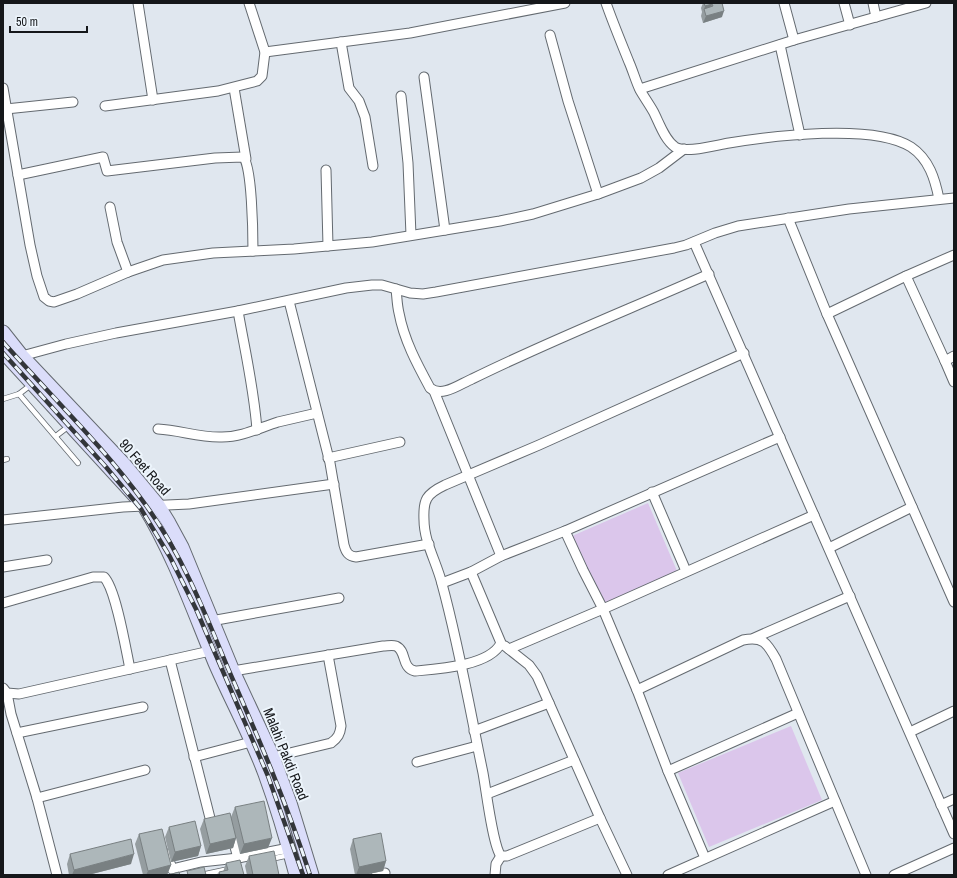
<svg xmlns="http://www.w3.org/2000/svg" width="957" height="878" font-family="'Archivo Narrow',sans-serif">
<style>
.green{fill:#dbc6eb}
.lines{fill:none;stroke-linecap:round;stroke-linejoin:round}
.lane-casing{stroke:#646a70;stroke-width:6}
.street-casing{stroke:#646a70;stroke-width:11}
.secondary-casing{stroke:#646a70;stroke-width:15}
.lane{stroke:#fff;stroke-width:4.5}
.street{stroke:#fff;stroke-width:9}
.secondary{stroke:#dbddfa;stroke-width:13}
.rail-casing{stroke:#33363a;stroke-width:4.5}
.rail{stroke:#edf5fc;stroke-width:3;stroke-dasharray:9;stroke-linecap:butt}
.wall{fill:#959da0}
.shaded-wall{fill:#798082}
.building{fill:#adb7ba;stroke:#798082}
.labels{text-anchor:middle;stroke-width:4;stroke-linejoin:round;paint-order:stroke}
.street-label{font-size:14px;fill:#15171a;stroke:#edf5fc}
</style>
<rect width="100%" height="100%" fill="#e0e7ef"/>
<g class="green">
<path d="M648,503L677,571L601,607L572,536Z"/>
<path d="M791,726L822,800L709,847L678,773Z"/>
</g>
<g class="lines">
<defs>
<g id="lane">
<path d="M19,394L32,384"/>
<path d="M3,399L19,394L78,463"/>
<path d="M56,436L69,426"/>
<path d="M3,460L7,459"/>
<path d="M271,859L289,855"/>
<path d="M201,875L229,869"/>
</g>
<g id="street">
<path d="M138,3L153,100"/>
<path d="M606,3C613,23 621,42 629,62C633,71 636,82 640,90C644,97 649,104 653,111C659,122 664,139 675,147C686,154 716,145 729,143C772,136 874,123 911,147C929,159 935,179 939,199"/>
<path d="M784,3L794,40"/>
<path d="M844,3L850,25"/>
<path d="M873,3L876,17"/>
<path d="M550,35L568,101L598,194"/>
<path d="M341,42L349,88L359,101L365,117L373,166"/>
<path d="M780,45L800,135"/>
<path d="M265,52L410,33L565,3"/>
<path d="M424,77L445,230"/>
<path d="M3,88L30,245L37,276L44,297L49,301L54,302L77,294L128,272L163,260L213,253L294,249L372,242L500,221L533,214L598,194L641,178L659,168L684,149"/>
<path d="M234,88L246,159"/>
<path d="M640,89L794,40L926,3"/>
<path d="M401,96L408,163L411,235"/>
<path d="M105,106L218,91L257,81L262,76L265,52L249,3"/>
<path d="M6,109L73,102"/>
<path d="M326,170L328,246"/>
<path d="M18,175L103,157L107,171L215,158L243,157C252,163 253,236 253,251"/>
<path d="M110,207L117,242L128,272"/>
<path d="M788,218L827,314L954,602"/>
<path d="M694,242C782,439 867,637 954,834"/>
<path d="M906,276L945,361L954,356"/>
<path d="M396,289C397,297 397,305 399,313C404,340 417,364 430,388C442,398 460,384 472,379C549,341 630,309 709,274"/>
<path d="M289,301L330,463L344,545C346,552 348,556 356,557L429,544"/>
<path d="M238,311C245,351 254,389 257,430"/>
<path d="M827,314L906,276L954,255"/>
<path d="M18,357L66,344L116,333L238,311L346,288L372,285H382L410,293L423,294L436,292L674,248L686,245L715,233L738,226L849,209L954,198"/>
<path d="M945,361L954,382"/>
<path d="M434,391L501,556"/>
<path d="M158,429C180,430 200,438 222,437C242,437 259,428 278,422C291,419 304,416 317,413"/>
<path d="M328,458L400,442"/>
<path d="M652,492L686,571"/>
<path d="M3,520L123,507L189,504L334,484"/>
<path d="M565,531L583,570L603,609L637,690L668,771L705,858"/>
<path d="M829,548L912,507"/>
<path d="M3,567L47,560"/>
<path d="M442,583L471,572L501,556L565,531L780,437"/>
<path d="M3,603L93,577H104C116,589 126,650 130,669"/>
<path d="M211,621L339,598"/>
<path d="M754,638L850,596"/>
<path d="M505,646L529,665L537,676L600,818L627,875"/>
<path d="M509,649L603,609L814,515"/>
<path d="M170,660L210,818"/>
<path d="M233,671L383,646C387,646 392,645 396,646C407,651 401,668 415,671C438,669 490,666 501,643L471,572"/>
<path d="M3,688L7,693L19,694L210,651"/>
<path d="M637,690L743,640C763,636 767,643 776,659L866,875"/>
<path d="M7,693L11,714L37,798L57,875"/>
<path d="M474,731L549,703"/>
<path d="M910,732L954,711"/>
<path d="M17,733L143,707"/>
<path d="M194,757L251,742"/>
<path d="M273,757L331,743C338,738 340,734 341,726L328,655"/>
<path d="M417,762L477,746"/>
<path d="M668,771L798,713"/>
<path d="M487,794L574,760"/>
<path d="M37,798L145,770"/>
<path d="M941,805L954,799"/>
<path d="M600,818L507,856H501C493,847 486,789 483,773C470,710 459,646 442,584C437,563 424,542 424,520C423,500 426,494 445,485L539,445L744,353"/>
<path d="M231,832L238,858"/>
<path d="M167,854L172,869L201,862L238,858L289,848"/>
<path d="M376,875L385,873"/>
<path d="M495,875L496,864L501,856"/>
<path d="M668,875L835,801"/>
<path d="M894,875L954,848"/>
</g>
<g id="secondary">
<path d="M3,332L22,356L124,464L158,505L169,523L182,547L233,671L273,757L290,803L312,875"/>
<path d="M3,352L144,506C174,555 193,610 215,663C231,700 251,736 265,774C277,807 287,841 296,875"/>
</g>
</defs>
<use href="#lane" class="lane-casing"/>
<use href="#street" class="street-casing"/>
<use href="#secondary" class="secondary-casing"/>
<use href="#lane" class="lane"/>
<use href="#street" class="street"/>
<use href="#secondary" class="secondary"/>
<defs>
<g id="rail">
<path d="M3,342C51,396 103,446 145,504C181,553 204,610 227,666C257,735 287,803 310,875"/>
<path d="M3,353L106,467L141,509L170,557L196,609L268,776L303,875"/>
</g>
</defs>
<use href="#rail" class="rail-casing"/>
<use href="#rail" class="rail"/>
</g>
<g class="wall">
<path d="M703,3H722V17L703,23L701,16L702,12L701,8Z"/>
<path d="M235,807L268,848L240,854L236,838L233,848L206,854L200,829L204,819L231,817Z"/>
<path d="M169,827L201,846L198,856L171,862L165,837Z"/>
<path d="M139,834L171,865L167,875H143L135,844Z"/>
<path d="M353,839L386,861L383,871L364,875H355L350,849Z"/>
<path d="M70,854L131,864L88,875H69L67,864Z"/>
<path d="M249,856L279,875H247L245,866Z"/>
<path d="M226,863L244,875H218L219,872H223Z"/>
</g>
<g class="shaded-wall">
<path d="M712,4L710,11L704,10L705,6Z"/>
<path d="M724,11L722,17L703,23L706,16Z"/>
<path d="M236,838L233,848L206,854L210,844Z"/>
<path d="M272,838L268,848L240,854L244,844Z"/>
<path d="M201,846L198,856L171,862L175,852Z"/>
<path d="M134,854L131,864L88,875H72L74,870Z"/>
<path d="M386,861L383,871L364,875H356L359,867Z"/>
<path d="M171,865L167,875H146L148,871Z"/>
</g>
<g class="building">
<path d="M704,3H722L724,11L706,16L704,9L713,6L712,4L705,6Z"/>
<path d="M264,801L272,838L244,844L235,807Z"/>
<path d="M230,813L236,838L210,844L204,819Z"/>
<path d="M195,821L201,846L175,852L169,827Z"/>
<path d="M162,829L171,865L148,871L139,834Z"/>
<path d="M381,833L386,861L359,867L353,839Z"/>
<path d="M131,839L134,854L74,870L70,854Z"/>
<path d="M274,851L279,875H253L249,856Z"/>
<path d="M240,860L244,875H220L219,872L228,870L226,863Z"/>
<path d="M204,867L206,875H188L187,871Z"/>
<path d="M179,872L180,875H168Z"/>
</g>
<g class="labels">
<g class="street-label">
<text transform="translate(145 467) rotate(49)" y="5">90 Feet Road</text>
<text transform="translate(286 754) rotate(68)" y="5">Malahi Pakdi Road</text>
</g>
</g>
<rect width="957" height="878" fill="none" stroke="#15171a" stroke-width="8"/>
<path d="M10 26v6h77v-6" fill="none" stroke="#15171a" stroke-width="2"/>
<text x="16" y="26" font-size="12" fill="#15171a" stroke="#edf5fc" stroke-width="3" paint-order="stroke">50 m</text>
</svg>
